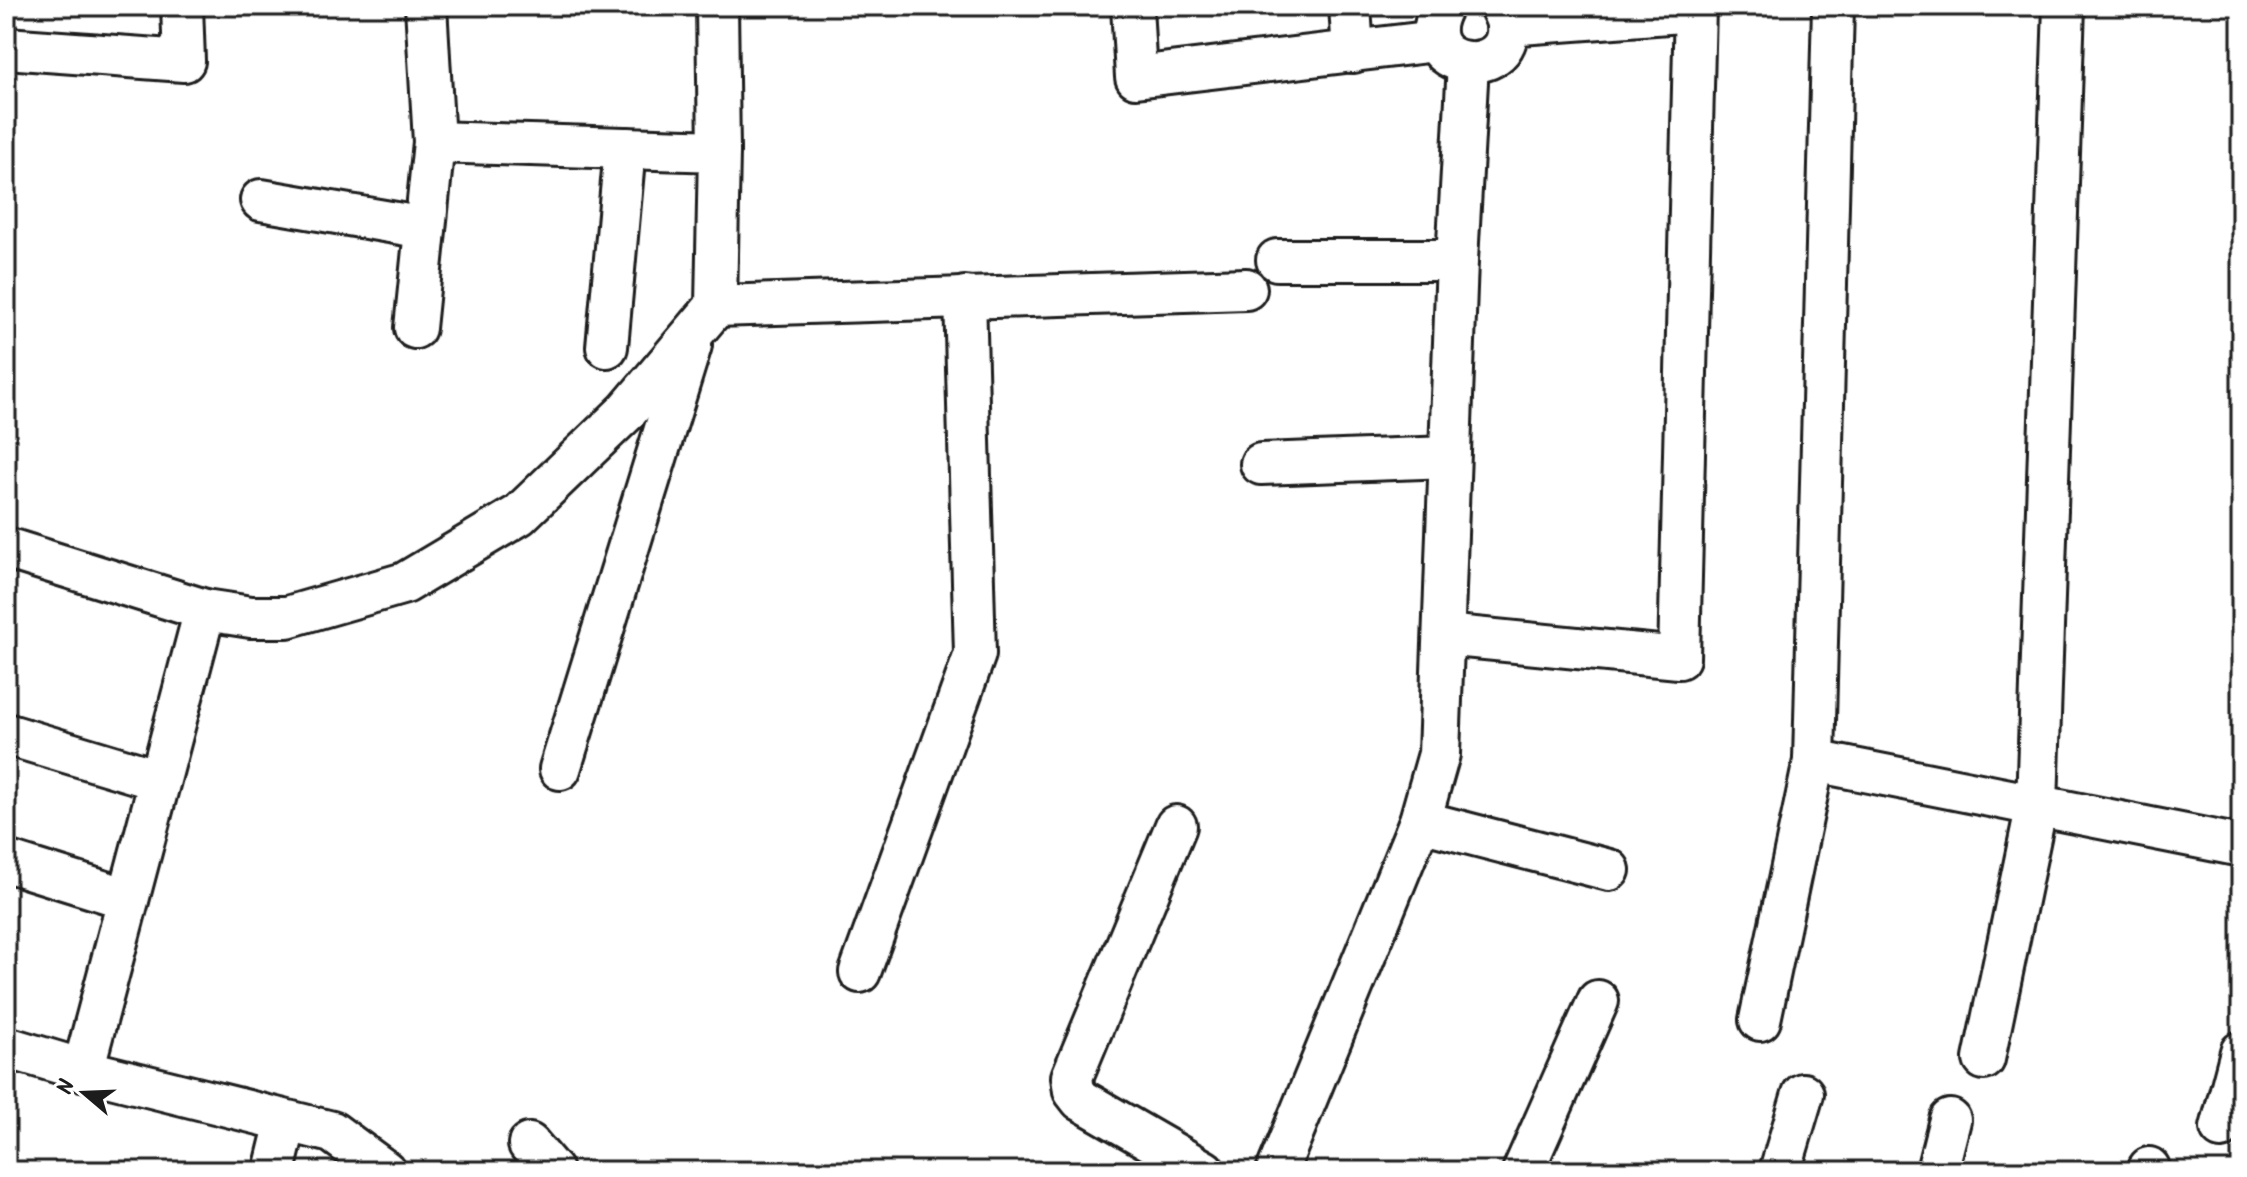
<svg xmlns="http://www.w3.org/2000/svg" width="2247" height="1177" font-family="Kalam,sans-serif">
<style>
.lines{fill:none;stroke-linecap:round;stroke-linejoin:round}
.street-casing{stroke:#1c1c1c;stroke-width:46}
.street{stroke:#fff;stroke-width:40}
</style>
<rect width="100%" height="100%" fill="#fff"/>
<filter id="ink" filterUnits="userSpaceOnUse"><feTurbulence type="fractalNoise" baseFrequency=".0125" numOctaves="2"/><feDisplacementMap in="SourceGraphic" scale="16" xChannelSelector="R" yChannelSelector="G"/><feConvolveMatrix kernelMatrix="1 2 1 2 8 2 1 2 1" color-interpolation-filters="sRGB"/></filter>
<g filter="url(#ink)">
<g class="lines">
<defs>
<g id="street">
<path d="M1132,6L1136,77L1436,41"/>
<path d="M1350,6L1353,52"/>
<path d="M1442,6C1407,72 1514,82 1507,24C1506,18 1502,11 1500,6"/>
<path d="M1507,25L1695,11"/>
<path d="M6,48L184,61L182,6"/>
<path d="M434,142L719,151"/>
<path d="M261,200L425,228"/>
<path d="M1277,260H1457"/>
<path d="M716,306L1246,289"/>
<path d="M415,328L434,142L426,6"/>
<path d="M607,347L625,148"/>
<path d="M1261,464L1449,457"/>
<path d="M6,548L205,610L251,617H287L405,583L519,515L627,411L716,306L719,151L717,6"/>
<path d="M1444,635L1679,658L1695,6"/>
<path d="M6,734L159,780"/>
<path d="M1814,761L2241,846"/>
<path d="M560,769L691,345"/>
<path d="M1420,821L1609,870"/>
<path d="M1176,826L1072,1077L1074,1091L1081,1100L1204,1171"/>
<path d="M6,861L128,899"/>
<path d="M860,972L975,654L965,297"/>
<path d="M1760,1020L1814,761L1833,6"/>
<path d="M6,1047L83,1070L332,1132L385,1171"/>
<path d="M1984,1059L2037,804L2064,6"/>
<path d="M83,1070L205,610"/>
<path d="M2221,1128L2241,1052"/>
<path d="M529,1144L552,1171"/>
<path d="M274,1171L286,1122"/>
<path d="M1277,1171L1420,821L1439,754L1457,260L1468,64"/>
<path d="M1523,1171L1598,1001"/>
<path d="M1780,1171L1803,1094"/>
<path d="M1937,1171L1950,1120"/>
<path d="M2148,1171L2149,1168"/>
</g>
</defs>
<use href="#street" class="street-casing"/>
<use href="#street" class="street"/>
</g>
</g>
<rect width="2247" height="1177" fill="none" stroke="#fff" stroke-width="32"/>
<rect x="16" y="16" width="2215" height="1145" fill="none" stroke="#1c1c1c" stroke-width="3" filter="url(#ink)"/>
<g transform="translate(84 1093) rotate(289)" stroke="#ffffff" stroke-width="6" paint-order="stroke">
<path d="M0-6L14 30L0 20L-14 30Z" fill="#1c1c1c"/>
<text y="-12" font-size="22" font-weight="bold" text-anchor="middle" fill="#1c1c1c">N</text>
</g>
</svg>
